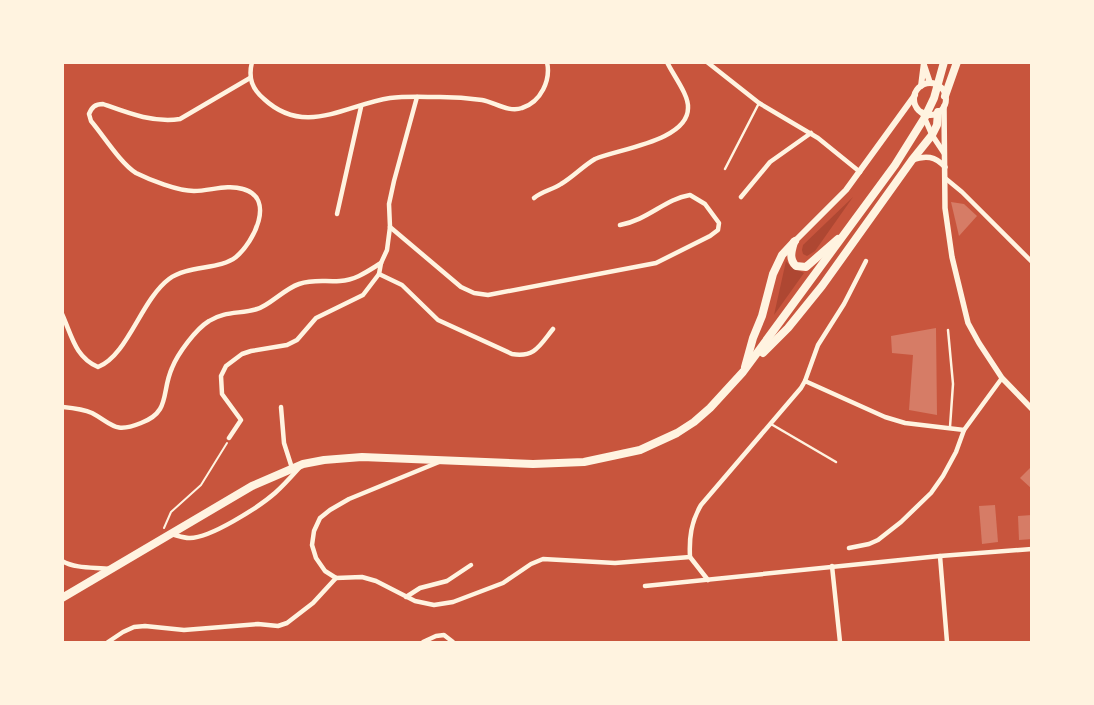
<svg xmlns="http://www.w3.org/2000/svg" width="1094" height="705" font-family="Rubik,sans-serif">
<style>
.green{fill:#ae4732}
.building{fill:#d67c66}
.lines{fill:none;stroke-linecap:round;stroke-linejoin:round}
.path{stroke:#fff3e0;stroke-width:2}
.service{stroke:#fff3e0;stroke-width:2.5}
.minor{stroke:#fff3e0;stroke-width:4.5}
.tertiary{stroke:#fff3e0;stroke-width:5.5}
.secondary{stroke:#fff3e0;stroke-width:6}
.trunk{stroke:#fff3e0;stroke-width:8}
</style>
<rect width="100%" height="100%" fill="#c8553d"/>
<g class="green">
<path d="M853,197L815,251L807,256L803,254L802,250L803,245Z"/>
<path d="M786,261L791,267L804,273L774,315Z"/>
</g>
<g class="building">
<path d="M951,202L964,204L977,216L959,236Z"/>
<path d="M936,328L937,415L909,410L913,355L892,353L891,336Z"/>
<path d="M1032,466V489L1020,478Z"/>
<path d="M995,505L998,542L982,544L979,506Z"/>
<path d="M1032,515V539L1019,540L1018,516Z"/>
</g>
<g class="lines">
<path class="path" d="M164,528L171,512L201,485L227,443"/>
<g class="service">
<path d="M725,169L759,103"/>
<path d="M948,330L953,384L950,427"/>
<path d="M771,424L836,462"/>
</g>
<g class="minor">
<path d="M252,62C248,78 252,89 264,99C305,137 345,105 390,98C406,96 424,97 440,97C454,97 468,98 482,100C494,102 509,113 522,108C541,102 551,80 547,62"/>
<path d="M707,62L759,103L818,138L860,172"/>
<path d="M945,178L962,192L1032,262"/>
<path d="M741,197L770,162L811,133"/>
<path d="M534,198C542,191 552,190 561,184C573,177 583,166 595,159C618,149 688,141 688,108C689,95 673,75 667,62"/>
<path d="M337,214L361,107"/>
<path d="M390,227L461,287L474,293L488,295L656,263L710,236L718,230L719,223L705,204L690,195C665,199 648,220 620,225"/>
<path d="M379,274L402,285L438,320L512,354C535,358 540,345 553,329"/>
<path d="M62,314C72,336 75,357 98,367C128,355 141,300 169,279C188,265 220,270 236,257C254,242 276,198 243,189C227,184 210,191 194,191C178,191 150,180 136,173C121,164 103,135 91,121L89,114C92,107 95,104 103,104C128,113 153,123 180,119L250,78"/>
<path d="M805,381L818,345L844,304L866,261"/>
<path d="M62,407C72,408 83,409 92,413C113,424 114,434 141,423C171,412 161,392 172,368C178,353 196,329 209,321C224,311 241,314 257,309C269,306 284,289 299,284C314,279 325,282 340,281C356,280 368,271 381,263"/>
<path d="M281,407L284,443L292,468"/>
<path d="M229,438L241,420L222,394L221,376L226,366L242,354L251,351L287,345L297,340L316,318L363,295L379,274L381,263L387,250L390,227L389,204L394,181L417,97"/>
<path d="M439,462L349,499L330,510L320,518L314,531L312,545L316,558L325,571L336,578L362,577L376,581L415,601L434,605L453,602L503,583L531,564L543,559L615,563L690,557C689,538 691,522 701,505L801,388L805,381L885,417L905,423L964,430"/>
<path d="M170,534C176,535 183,538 189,538C209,539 259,507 275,493C283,486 291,477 299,468"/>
<path d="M849,548L869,544L878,540L901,522L931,493L943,476L956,452L964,430L1002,378"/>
<path d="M940,556L947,642"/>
<path d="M690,557L708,580"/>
<path d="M62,561C76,569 95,567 110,569"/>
<path d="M832,566L840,642"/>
<path d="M645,586L940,556L1032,549"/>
<path d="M406,597L420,588L447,581L471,565"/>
<path d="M108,642L123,632L134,627L145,626L184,630L258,624L278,626L287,623L313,603L336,578"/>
<path d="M423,642L436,636L444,635L453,642"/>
</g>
<g class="tertiary">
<path d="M944,106L945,208L952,257L968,323L979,343L1002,378L1032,409"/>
<path d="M922,112L932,135L944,153"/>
<path d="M912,160C926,155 935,156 945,167"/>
</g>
<g class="secondary">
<path d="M924,65L930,83"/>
<circle cx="930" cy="99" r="16"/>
<path d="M921,86L924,62"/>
<path d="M795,241L846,190L915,95"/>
</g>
<g class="trunk">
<path d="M945,96L957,62"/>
<path d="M794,242C791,252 789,259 796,266L806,267L838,239"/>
<path d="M763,353L788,328L822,286L912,160L932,135L937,125L938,112"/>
<path d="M745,367L753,338L762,316L773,274L782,255L795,241"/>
<path d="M62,598L252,486L303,464L324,460L362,457L533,464L584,462L640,450L677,433L694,422L710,408L743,372L895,165L925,117L934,98L944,62"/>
</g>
</g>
<rect width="1094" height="705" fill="none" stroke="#fff3e0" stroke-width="128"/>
</svg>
